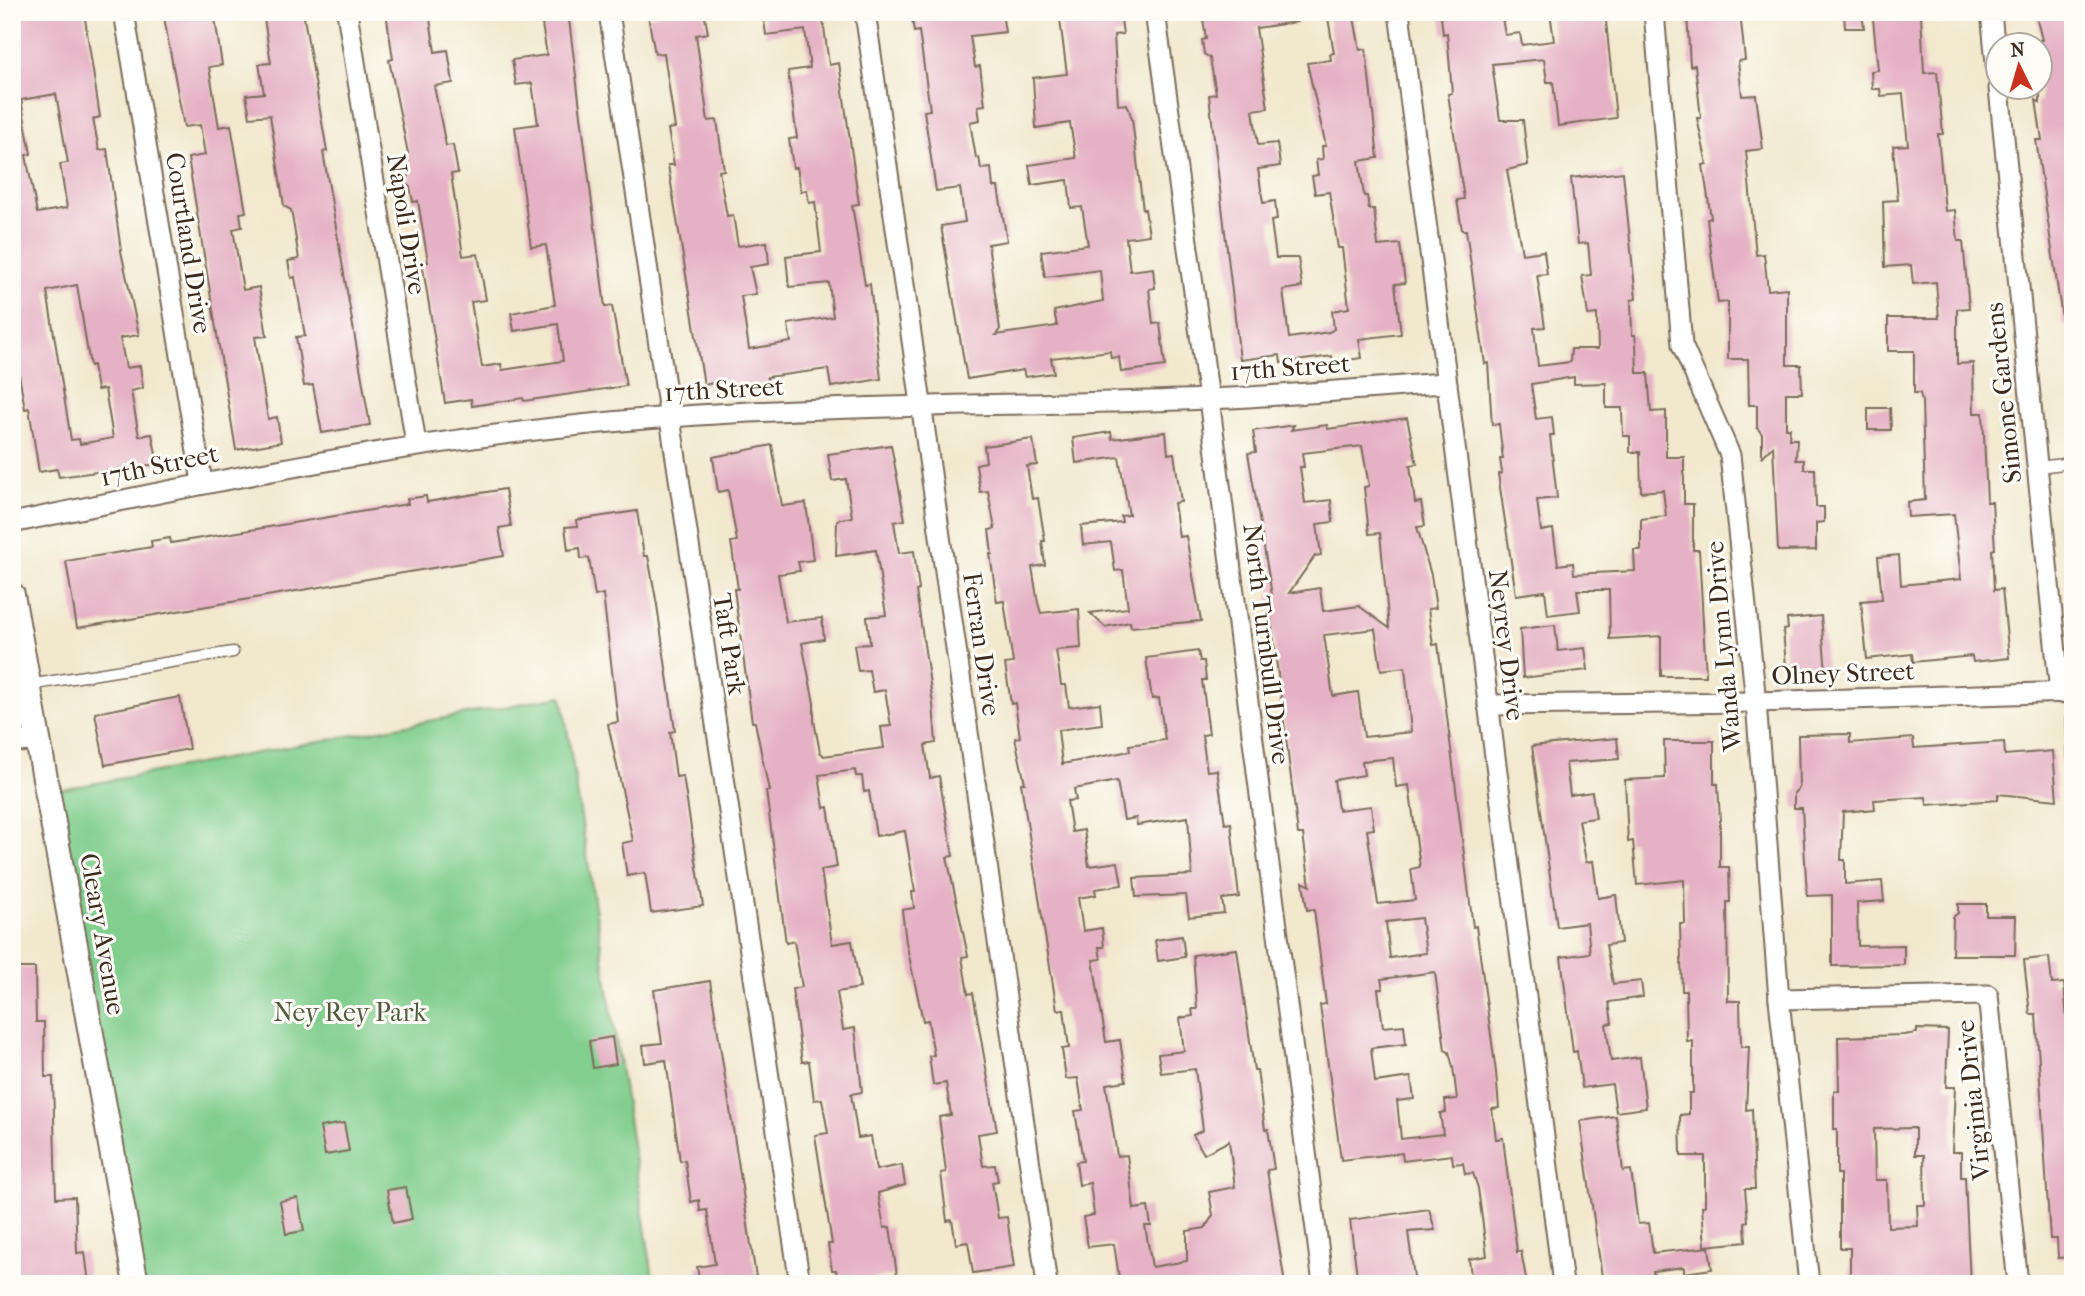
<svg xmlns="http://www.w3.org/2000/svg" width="2085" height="1296" font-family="'IM FELL French Canon',serif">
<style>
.green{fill:#81ce8d;stroke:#5e7c56;stroke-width:2}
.building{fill:#e5b1c4;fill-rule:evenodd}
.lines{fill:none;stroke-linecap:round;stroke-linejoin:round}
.service-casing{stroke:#7b6c5c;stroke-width:13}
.minor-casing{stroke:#7b6c5c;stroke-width:23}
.tertiary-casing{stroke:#7b6c5c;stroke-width:28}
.service{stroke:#fff;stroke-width:10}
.minor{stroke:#fff;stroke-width:19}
.tertiary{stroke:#fff;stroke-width:24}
.labels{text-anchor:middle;stroke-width:6;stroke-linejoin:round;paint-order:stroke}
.street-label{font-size:26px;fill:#3b2a1e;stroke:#fdfcf7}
.park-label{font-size:26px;fill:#505b3f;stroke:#fdfcf7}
</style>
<rect width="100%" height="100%" fill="#fdfcf7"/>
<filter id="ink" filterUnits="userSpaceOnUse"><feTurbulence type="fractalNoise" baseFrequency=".0143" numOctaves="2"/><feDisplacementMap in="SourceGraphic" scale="14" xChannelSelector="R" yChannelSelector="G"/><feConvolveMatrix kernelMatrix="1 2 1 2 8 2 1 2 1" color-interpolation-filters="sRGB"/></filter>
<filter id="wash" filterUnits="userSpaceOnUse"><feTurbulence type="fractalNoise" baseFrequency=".00686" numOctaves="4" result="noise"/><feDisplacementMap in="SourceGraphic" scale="28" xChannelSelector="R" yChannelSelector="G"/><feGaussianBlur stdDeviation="1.57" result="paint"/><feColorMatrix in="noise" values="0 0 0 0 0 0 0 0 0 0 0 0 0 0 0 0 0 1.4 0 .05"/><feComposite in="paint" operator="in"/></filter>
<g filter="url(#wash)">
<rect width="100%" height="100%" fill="#f2e8ce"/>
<path class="green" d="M562,696L654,1284H136L48,792Z"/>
<g id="blocks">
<g class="building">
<path d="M12,12H84L100,117L93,119L99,150L107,149L121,251L139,335L120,338L126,368L140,366L143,388L131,391L139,436L152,434L158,464L59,477L57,469L39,472L29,408L25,409L12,334ZM56,94L68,163L60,164L67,208L37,213L26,155L31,154L21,100ZM77,285L90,366L93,365L97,390L105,389L113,438L80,444L79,439L71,440L47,291Z"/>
<path d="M163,12H214L222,65L209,67L219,127L231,125L246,212L240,213L242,227L233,229L243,290L259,287L267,336L255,337L268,419L277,417L281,442L236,450L188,158L205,155L200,125L184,127Z"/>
<path d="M263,12H303L327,151L323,152L370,425L322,433L313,385L304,386L296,337L305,336L295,277L291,278L288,261L299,259L294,227L291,210L284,206L270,115L250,117L246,95L264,93L259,64L271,63Z"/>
<path d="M386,12H429L435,52L448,50L453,83L434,86L446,146L453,145L458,173L451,174L463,256L478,254L486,300L471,302L482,367L501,364L502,370L563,361L558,324L514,331L511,313L555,305L546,245L531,247L515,127L538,124L532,83L516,85L512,60L547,55L540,12H568L605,307L612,306L626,386L524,401L523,398L472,406L471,399L445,403L422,262H428L418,201L413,202L410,187L405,183L409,176L405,154L408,153L389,60L393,59Z"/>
<path d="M669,12H704L708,33L696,35L708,121L717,120L724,170L719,171L727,216L733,215L738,246L767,242L769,264L750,267L756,294L741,296L749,349L791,342L788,324L833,317L829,283L789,287L786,256L821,252L815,202L809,203L807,190L801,191L797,167L793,168L789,139L797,138L788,71L810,68L805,30L766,35L763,12H822L829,65L839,63L859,204L852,205L865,285L870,284L881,379L831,387L828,369L767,377L768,384L732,389V385L719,387L718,382L704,385L668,165H674L668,129L675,128L664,53L655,54L648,16Z"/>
<path d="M911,12H1002L1005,32L970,36L975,67L980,66L985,105L978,106L980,120L970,122L976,158L979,157L981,169L991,168L993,187H998L1007,241L988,244L1000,329L996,335L1057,326L1054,311L1103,301L1100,270L1045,277L1041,251L1088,245L1082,207L1071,208L1068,180L1032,185L1029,165L1076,158L1070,123L1036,128L1033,78L1067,74L1059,12H1120L1123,34L1114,35L1118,105L1127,104L1132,119L1143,210L1145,209L1149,235L1126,238L1130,271L1153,268L1155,288L1149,289L1153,324L1160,323L1165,366L1121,372L1119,357L1111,358L1110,351L1051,358L1054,373L1025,377L1023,370L967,379L941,226L965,222L960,188L936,191L924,111L930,110L919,31L914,32Z"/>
<path d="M1202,12H1296L1297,22L1256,28L1268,108L1253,110L1258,145L1277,143L1280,166L1258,169L1263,203L1275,201L1277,220L1271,221L1276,258H1298L1302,287L1283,290L1289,338L1329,332L1334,329L1332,311L1349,308L1342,248H1338L1329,192L1315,194L1312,176L1318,175L1316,160L1323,159L1322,146H1326L1307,63L1331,60L1330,54L1334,53L1327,12H1353L1360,50L1366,49L1378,158L1359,161L1364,196H1367L1369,209H1374L1378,246L1400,244L1405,283L1395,284L1401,334L1359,339L1362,358L1333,362L1332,356L1281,363L1280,355L1240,360L1209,95L1216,94L1210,58L1204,54L1202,40L1206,39Z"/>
<path d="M1479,12H1501L1505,35L1520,33L1522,45L1554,41L1550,12H1605L1616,118L1558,126L1553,82H1547L1544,59L1492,64L1500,120H1523L1528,165L1507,170L1522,254L1544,251L1547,274L1537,275L1545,327L1534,328L1538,366L1570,362L1571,349H1598L1597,314L1588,315L1582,276L1591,275L1588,243L1578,244L1571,178L1623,172L1636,299L1631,300L1632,335H1635L1636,343L1637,373H1648L1651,412L1666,411V457H1684V504H1693V550H1699L1706,676H1661V636L1610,639L1609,590H1577L1580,611L1548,615L1545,591L1516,595L1498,474L1502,473L1500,459H1503L1499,424L1492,425L1488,363L1485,364L1466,230H1462L1457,200L1464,199L1448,94L1452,93L1447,33L1443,34L1441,17ZM1574,377V384L1606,383V408H1622L1623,436H1630V452H1640L1641,492L1663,490L1666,516L1641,519V550H1634L1635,571L1574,574L1573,563L1558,565L1553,529L1541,531L1537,500L1557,498L1550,435H1554L1552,417L1536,419L1531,384Z"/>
<path d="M1687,12H1740L1745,60L1738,61L1742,96L1756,95L1763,149L1746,151L1756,255L1764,254L1768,290L1787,288V365H1801L1802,393H1786V428H1790L1789,439H1797L1796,460H1804V469H1815L1816,507H1824V522L1816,523V550L1778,551L1773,446L1762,457V434L1757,428V405H1749L1748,359H1728V302L1718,303L1709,237L1707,219L1711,218L1703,165L1707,164L1697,118H1701L1695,65L1690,66Z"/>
<path d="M1862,12L1864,28H1845L1844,13Z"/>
<path d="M2035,12H2073V324L2063,325L2036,140H2042L2036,100L2040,103V40H2042Z"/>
<path d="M1921,14L1924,73L1937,72L1943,134H1938L1945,211L1955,210L1958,241H1963L1969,308L1957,309V364L1973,363L1974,413H1983L1987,502H1992L1995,549L1992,550L1994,590L2002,589L2009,658L1973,662L1972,656L1913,662L1912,654L1867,659L1861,601L1882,599L1878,557L1899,555L1901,585L1961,579L1954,514L1908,517L1907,502L1925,500L1922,402L1920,393H1914V351H1888V318H1939L1936,282L1913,284L1911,265L1885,267L1883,201L1898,200L1893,146L1908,145L1903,94L1881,96L1880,89H1872L1871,71L1878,70L1873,19Z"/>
<path d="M1868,408H1890L1891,430H1868Z"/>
<path d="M1407,418L1417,464L1410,465L1415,503L1421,502L1425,526L1417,527L1431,575L1436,608L1428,609L1433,645L1438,644L1473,927L1476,926L1496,1072L1499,1108L1492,1109L1496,1139L1503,1138L1517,1252L1521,1251L1527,1284H1472L1469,1259L1487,1256L1478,1188L1473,1173L1465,1174L1463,1163L1453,1164L1452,1155L1403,1161L1402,1153L1341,1160L1326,1050L1320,1005L1326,1004L1314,909L1307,910L1303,882L1310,886L1303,834H1298L1268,595H1272L1248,453L1256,452L1253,431L1294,425L1291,430L1327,425L1328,429ZM1362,446L1369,486L1364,487L1369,534L1380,533L1389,628L1359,606L1323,611L1320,588L1289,593L1315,556L1321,555L1317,524L1333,522L1331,500L1305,503L1300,467H1304L1302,453ZM1375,629L1381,670L1405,667L1411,732L1364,737L1358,692L1333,696L1324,635ZM1393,758L1396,787L1409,785L1420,867L1411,869L1415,900L1378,904L1367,830L1374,829L1371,806L1338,810L1334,780L1364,775L1362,761ZM1421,918L1426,953L1390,958L1386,922ZM1435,972L1445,1050L1449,1052L1453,1067L1457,1099L1445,1100L1446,1112L1440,1113L1443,1134L1401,1139L1397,1101L1414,1099L1411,1077L1375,1082L1371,1048L1406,1044L1404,1025L1383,1027L1378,989H1383L1381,979Z"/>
<path d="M1111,432L1112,439L1166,432L1168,454L1174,453L1181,502L1174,503L1179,537L1186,536L1201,621L1131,627L1130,622L1105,627L1090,613L1128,608L1123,570L1115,571L1111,542L1083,545L1081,526L1122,522L1121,516L1129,515L1119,457L1076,463L1073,438Z"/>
<path d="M1033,439L1037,465L1027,466L1032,499L1038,498L1045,541H1042L1045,565L1032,567L1038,603L1041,613L1079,609L1081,648L1056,650L1061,685H1066L1069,707L1100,703L1102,724L1058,730L1062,764L1130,751L1129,745L1165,740L1159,698L1152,699L1146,658L1198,651L1200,661H1204L1206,680H1202L1209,734L1202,735L1207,771L1217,770L1225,824L1231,823L1235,862L1239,897L1222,899L1224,913L1189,917L1186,895L1136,897L1134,878L1192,875L1188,817L1137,825L1136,818L1124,820L1117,781L1074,789L1076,800L1067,801L1072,832L1084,830L1089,866L1118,862L1122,885L1095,889L1096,895L1078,898L1083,931L1102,928L1104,947H1099L1101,959L1093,960L1106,1042L1120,1040L1126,1081L1106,1084L1117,1156L1127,1155L1134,1209L1148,1207L1151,1226H1145L1152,1267L1187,1261V1231L1205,1228L1213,1215L1209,1192L1235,1187L1229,1141L1204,1154L1193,1135L1203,1130L1195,1069L1161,1073L1158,1054L1184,1051L1180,1018L1193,1016L1192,1009H1197L1193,955L1237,949L1254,1070H1257L1265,1130L1268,1129L1274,1169L1267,1170L1285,1284H1120L1114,1244L1088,1247L1083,1217L1094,1215L1090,1183L1079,1185L1076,1162L1083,1161L1075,1111L1083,1110L1078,1078L1066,1079L1062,1049L1069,1048L1064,1009L1057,1010L1031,848L1021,783H1025L1015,738L1020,737L1015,703L1011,704L1005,664L1013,663L1004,601L997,602L990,554H992L989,530L995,529L988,491L980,492L976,464L986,462L984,446Z"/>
<path d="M772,445L782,506L806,503L813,560L798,562L800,571L778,574L786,622L822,618L824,639L802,643L814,703V721L820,752L824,756L884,748L881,727L891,726L885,690L873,692L869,670L858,671L854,645L870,644L867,617L886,615L876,550L836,556L837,520L852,517L846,479L832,481L828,454L891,445L905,520L894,522L899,553L914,551L919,590L916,591L933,704L936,743L925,745L930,778L939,776L953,856L947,857L968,956L962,957L968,994L973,993L997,1131L978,1134L983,1166L995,1165L998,1181L992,1182L998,1218L1007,1217L1014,1267L973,1273L968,1242L956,1244L952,1220L947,1221L941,1173L946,1172L939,1117L951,1115L946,1083L933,1085L929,1056L934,1055L928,1020L923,1021L906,942L902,910L914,908L912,892H915L905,831L876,836L869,791L864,792L862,776H856L855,770L819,775L824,808L828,807L837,867L821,870L832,944L852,941L860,988L837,992L843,1030L855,1028L862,1092L851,1094L858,1138L871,1136L876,1170L902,1165L905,1185L878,1193L884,1228L890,1227L897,1275L838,1284L836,1270H832L828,1244H832L815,1135L828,1133L822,1099L814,1100L809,1061L802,1062L792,989L802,987L794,941L786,943L766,791H769L755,722H752L734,589H738L731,542L737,541L728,490L718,492L713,457Z"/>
<path d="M505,489L511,526L499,528L504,556L77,628L66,561L152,547L151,541L170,538L171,543L408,504L407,499L426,496L427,502Z"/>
<path d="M637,511L644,556H648L657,605L675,731L670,732L676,777L683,776L703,906L651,913L645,873L627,876L622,843L633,841L608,724L618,722L603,594L595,596L589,558L581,559L580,548L568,550L565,527L577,526L576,520Z"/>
<path d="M1821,616L1826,672L1792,676L1791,665L1786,666L1783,630L1788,629L1787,619Z"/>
<path d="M1555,625L1558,651L1585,648L1588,670L1523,678L1520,629Z"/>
<path d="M180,697L189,749L105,765L95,713Z"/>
<path d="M1850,734V743L1913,738L1914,748L2004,742L2005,755L2053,751L2057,800L1998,794V800L1927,805L1926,797L1874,800L1875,809L1843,812L1841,860H1845V884L1882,881L1884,901L1857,903L1858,946L1904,945V965L1832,966V895L1807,896L1802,808H1794V793L1799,788L1798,735Z"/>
<path d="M1617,738L1619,759L1566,763L1570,795L1592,792L1596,818L1579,820L1586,862L1593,861L1598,898L1616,895L1621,943L1606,945L1613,984L1641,981L1643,997L1609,1002L1612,1023L1606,1024L1611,1061L1640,1057L1646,1108L1616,1112L1612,1084L1582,1088L1577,1051L1573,1052L1561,957L1590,953L1587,923L1557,927L1532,746Z"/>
<path d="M1664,741H1714V784H1718L1720,821V867H1729L1730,902H1727L1728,1001H1740L1741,1047H1749L1746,1110L1752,1109L1755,1189H1745L1748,1221L1745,1222L1746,1242L1705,1246L1702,1206H1705V1156H1681L1680,1115L1689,1114V1093H1693V1041L1687,1042L1686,991H1682L1680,924H1685L1684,880L1637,885L1633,841L1628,842L1625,780L1665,778Z"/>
<path d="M1958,904H1986V916H2016L2015,955H1952L1953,917L1958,913Z"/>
<path d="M1182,936L1185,957L1158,961L1155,940Z"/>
<path d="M2049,957L2052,984L2064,983L2067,1021H2073V1257L2058,1258L2057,1239H2050L2036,1014H2030L2024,960Z"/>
<path d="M12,968H35L36,1022H44L45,1077H53L56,1198L75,1197L77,1253L85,1252L89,1284H12Z"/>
<path d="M710,981L756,1277L700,1284L697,1267L715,1264L707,1210L700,1211L699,1200L691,1202L685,1160L680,1161L666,1060L645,1063L643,1045L662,1043L654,990Z"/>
<path d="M1917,1029L1948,1030L1946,1087H1955L1952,1152H1961V1177H1965L1970,1284H1850V1248H1840V1174H1837V1129H1834V1091H1839L1838,1037L1904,1035L1917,1033ZM1915,1128V1155H1924L1925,1205H1917L1918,1226L1888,1227L1887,1180H1875L1874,1129Z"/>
<path d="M612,1037L616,1064L593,1068L589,1041Z"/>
<path d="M1616,1116L1623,1171L1631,1170L1638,1224L1649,1223L1653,1253L1709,1247L1712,1269L1684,1273V1267L1653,1271L1655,1284H1603L1580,1121Z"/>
<path d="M344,1123L349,1151L325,1155L320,1127Z"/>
<path d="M406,1187L412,1219L393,1223L387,1190Z"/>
<path d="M298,1198L304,1231L286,1234L280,1201Z"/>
<path d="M1429,1209L1435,1230L1408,1232L1415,1284H1358L1350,1220Z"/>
</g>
</g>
</g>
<g filter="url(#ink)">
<use href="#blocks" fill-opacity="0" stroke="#7b6c5c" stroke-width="2"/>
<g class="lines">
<defs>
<g id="service">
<path d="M2037,467L2073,463"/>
<path d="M29,685L233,652"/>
<path d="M2071,693L2073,758"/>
</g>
<g id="minor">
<path d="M124,12L202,482"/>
<path d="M347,12L416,444"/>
<path d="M609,12L800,1284"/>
<path d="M865,12L1047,1284"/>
<path d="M1155,12L1209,399L1323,1284"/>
<path d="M1399,12L1563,1284"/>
<path d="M1654,12L1682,345L1730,455L1756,702L1779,999L1809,1284"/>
<path d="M1991,12L1997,73"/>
<path d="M1999,88L2060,693"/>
<path d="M12,523C232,477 447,433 671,417C850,404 1029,406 1208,399C1287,396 1367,388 1447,383"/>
<path d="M1488,705L1756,702L2072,692"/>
<path d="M12,742L38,741"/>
<path d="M1779,999L1988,995L2018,1284"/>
</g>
<path id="tertiary" d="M12,595L136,1284"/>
</defs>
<use href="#service" class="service-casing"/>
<use href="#minor" class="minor-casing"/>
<use href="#tertiary" class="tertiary-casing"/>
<use href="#service" class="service"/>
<use href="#minor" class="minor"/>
<use href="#tertiary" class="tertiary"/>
</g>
</g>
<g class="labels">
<g class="street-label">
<text transform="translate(407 224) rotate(81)" y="9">Napoli Drive</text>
<text transform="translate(189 243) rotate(81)" y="9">Courtland Drive</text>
<text transform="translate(1290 367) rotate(-4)" y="9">17th Street</text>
<text transform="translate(724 389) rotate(-3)" y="9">17th Street</text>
<text transform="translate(2003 393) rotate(-96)" y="9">Simone Gardens</text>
<text transform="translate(159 465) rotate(-12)" y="9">17th Street</text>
<text transform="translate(730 644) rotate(81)" y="9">Taft Park</text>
<text transform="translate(982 644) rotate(82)" y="9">Ferran Drive</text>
<text transform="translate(1267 644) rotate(83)" y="9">North Turnbull Drive</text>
<text transform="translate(1507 645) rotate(83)" y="9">Neyrey Drive</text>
<text transform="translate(1723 646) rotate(-95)" y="9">Wanda Lynn Drive</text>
<text transform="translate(1843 673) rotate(-2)" y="9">Olney Street</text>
<text transform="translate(103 934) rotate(80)" y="9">Cleary Avenue</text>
<text transform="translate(1973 1100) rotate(-96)" y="9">Virginia Drive</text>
</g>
<g class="park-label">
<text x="350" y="1021">Ney Rey Park</text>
</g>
</g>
<rect width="2085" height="1296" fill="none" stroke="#fdfcf7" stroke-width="42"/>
<g transform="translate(2019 66) rotate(355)"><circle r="33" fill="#fdfcf7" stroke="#afa8a0" stroke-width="2"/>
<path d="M0-5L12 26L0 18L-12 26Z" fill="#c8321e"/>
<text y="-10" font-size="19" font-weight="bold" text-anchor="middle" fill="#3b2a1e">N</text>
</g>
</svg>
